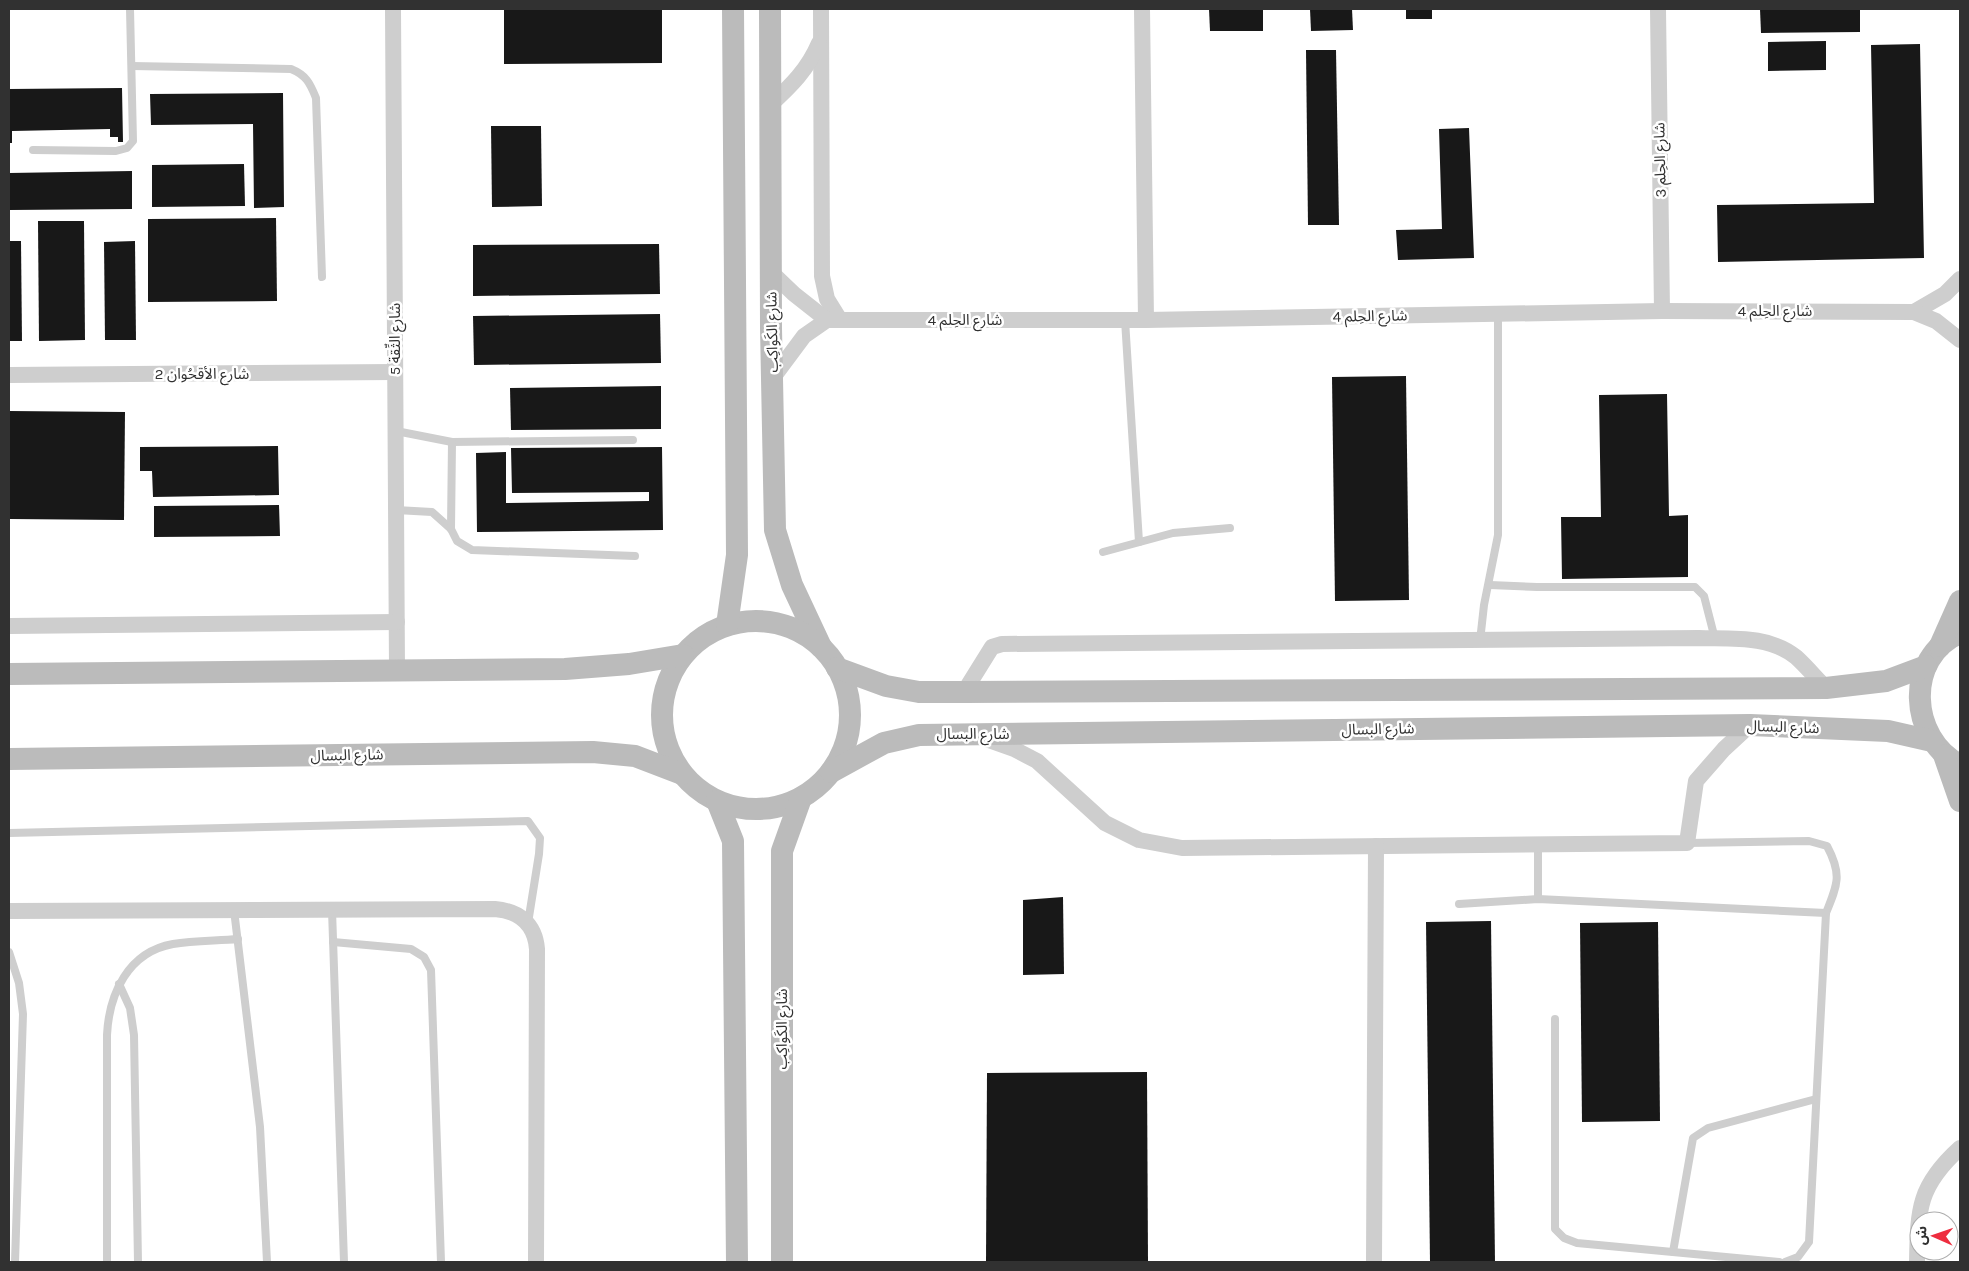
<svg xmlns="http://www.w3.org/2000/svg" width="1969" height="1271" font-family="Karla,'Noto Sans Arabic',sans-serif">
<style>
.building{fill:#181818}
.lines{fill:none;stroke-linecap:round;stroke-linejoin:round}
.lane{stroke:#cecece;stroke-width:8}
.street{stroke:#cecece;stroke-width:16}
.secondary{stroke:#bbb;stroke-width:22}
.labels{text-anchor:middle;stroke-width:5;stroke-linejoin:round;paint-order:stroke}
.street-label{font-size:15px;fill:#313131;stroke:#fff}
</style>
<rect width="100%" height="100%" fill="#fff"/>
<g class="building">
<path d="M504,9H662V63L504,64Z"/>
<path d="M1209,9H1263V31H1210Z"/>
<path d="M1310,9H1352L1353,30L1311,31Z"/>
<rect x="1406" y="9" width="26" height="10"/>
<path d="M1760,9H1860V32L1761,33Z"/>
<path d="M1826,41V70L1768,71V42Z"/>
<path d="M1920,44L1924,258L1718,262L1717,205L1874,203L1871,45Z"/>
<path d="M1306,50H1336L1339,225H1308Z"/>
<path d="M122,88L123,142H118V137H110V129L12,131V143H9V89Z"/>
<path d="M283,93L284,207L254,208L253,124L151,125L150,94Z"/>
<path d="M491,126H541L542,206L492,207Z"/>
<path d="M1469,128L1474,258L1398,260L1396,230L1442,229L1439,129Z"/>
<path d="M244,164L245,206L152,207V165Z"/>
<path d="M132,171V209L9,210V173Z"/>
<path d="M276,218L277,301L148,302V219Z"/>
<path d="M38,221H84L85,340L39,341Z"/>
<path d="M9,241H21L22,341H9Z"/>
<path d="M135,241L136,340H105L104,242Z"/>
<path d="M659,244L660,294L473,296V245Z"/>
<path d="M660,314L661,363L474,365L473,316Z"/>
<path d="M1406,376L1409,600L1335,601L1332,377Z"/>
<path d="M661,386V429L511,430L510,388Z"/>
<path d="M1667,394L1669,516L1688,515V577L1562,579L1561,517H1601L1599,395Z"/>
<path d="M9,411L125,412L124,520L9,519Z"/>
<path d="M278,446L279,495L153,497L152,471H140V447Z"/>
<path d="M662,447L663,530L477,532L476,453L506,452V503L649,501V492L512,493L511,448Z"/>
<path d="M279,505L280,536L154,537V506Z"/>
<path d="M1063,897L1064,974L1023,975V900Z"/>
<path d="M1491,921L1495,1262H1430L1426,922Z"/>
<path d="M1658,922L1660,1121L1582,1122L1580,923Z"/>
<path d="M1147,1072L1148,1262H986L987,1073Z"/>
</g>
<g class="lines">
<g class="lane">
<path d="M132,66L291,69C306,75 310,83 316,98L322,277"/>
<path d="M33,150L116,151L127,148L133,141L130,9"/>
<path d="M1125,320L1139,542"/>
<path d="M396,431L452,442L633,440"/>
<path d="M396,510L432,512L451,529L457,541L472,550L635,556"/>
<path d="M451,529L452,442"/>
<path d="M1103,552L1173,533L1230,528"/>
<path d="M1490,585L1537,587H1695L1704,596L1715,639"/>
<path d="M1480,641L1484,605L1498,535V314"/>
<path d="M9,833L528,821L540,838L539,854L528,923"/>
<path d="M1538,843V899"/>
<path d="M1687,843L1809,841L1827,846C1842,874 1838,884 1826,913L1809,1242L1798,1257L1785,1262"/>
<path d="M1459,904L1538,899L1826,913"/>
<path d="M234,910L260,1127L267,1262"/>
<path d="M332,910L344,1262"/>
<path d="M333,942L411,949L424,957L431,970L441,1262"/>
<path d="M9,952L19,983L23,1014L15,1262"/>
<path d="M119,984L130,1008L134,1035L138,1262"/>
<path d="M1555,1019V1229L1564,1238L1577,1243L1779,1262"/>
<path d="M1673,1252L1693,1138L1708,1128L1816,1099"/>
<path d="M107,1262V1035C109,994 128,952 173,944C194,940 217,941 238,939"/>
</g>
<g class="street">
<path d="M393,9L397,669"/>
<path d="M821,9L822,276L827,299L840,320"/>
<path d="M1142,9L1146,320"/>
<path d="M1658,9L1662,311"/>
<path d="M770,105C791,86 808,69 819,43"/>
<path d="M771,272L794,294L827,320"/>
<path d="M1914,312L1945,294L1960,279"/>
<path d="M9,375L395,372"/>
<path d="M772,379L804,336L827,320H1146L1662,311L1914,312L1936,321L1960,340"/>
<path d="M9,626L397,622"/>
<path d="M964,692L992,647L1002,644L1699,638C1731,639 1769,635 1796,657C1806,666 1816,678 1826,688"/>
<path d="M983,738L1014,749L1037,761L1105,823L1139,840L1182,848L1687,843L1696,781L1724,749L1750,725"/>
<path d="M9,911L495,909C519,911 535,924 537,949L536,1262"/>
<path d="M1374,1262L1376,846"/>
<path d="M1917,1262C1918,1209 1918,1186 1960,1148"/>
</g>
<g class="secondary">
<path d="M770,9L771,328L775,530L792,585L821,647"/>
<circle cx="756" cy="715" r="94"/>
<path d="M727,625L737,555L733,9"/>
<path d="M1960,633C1904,657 1909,739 1960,765"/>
<path d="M1940,646L1960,601"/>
<path d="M837,668L886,686L919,692H964L1826,688L1886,681L1926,666"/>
<path d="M9,674L565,669L629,664L683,655"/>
<path d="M1944,755L1960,801"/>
<path d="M9,759L593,752L635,756L682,774"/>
<path d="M831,772L884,743L919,735L1750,725L1888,731L1932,741"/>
<path d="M717,801L733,841L737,1262"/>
<path d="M782,1262V851L801,798"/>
</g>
</g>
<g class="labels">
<g class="street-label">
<text transform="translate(1660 160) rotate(-91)" y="5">شارع الحِلم 3</text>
<text x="1775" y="316">شارع الحِلم 4</text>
<text transform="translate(1370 316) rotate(-1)" y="5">شارع الحِلم 4</text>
<text x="965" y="325">شارع الحِلم 4</text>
<text transform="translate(772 332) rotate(-91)" y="5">شارع الكَواكِب</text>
<text transform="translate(395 339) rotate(-90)" y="5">شارع الثِّقة 5</text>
<text x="202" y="379">شارع الأقحُوان 2</text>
<text transform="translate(1783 727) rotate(2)" y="5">شارع البسال</text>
<text transform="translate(1378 729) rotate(-1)" y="5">شارع البسال</text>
<text x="973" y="739">شارع البسال</text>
<text transform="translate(347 755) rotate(-1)" y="5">شارع البسال</text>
<text transform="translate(782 1029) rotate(-90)" y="5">شارع الكَواكِب</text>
</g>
</g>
<rect width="1969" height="1271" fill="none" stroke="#313131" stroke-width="20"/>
<g transform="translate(1934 1236) rotate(272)"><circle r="24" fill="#ffffff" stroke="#adadad"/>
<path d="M0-4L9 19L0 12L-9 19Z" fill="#ee2d3f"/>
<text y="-8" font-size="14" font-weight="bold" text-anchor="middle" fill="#313131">ش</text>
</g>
</svg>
